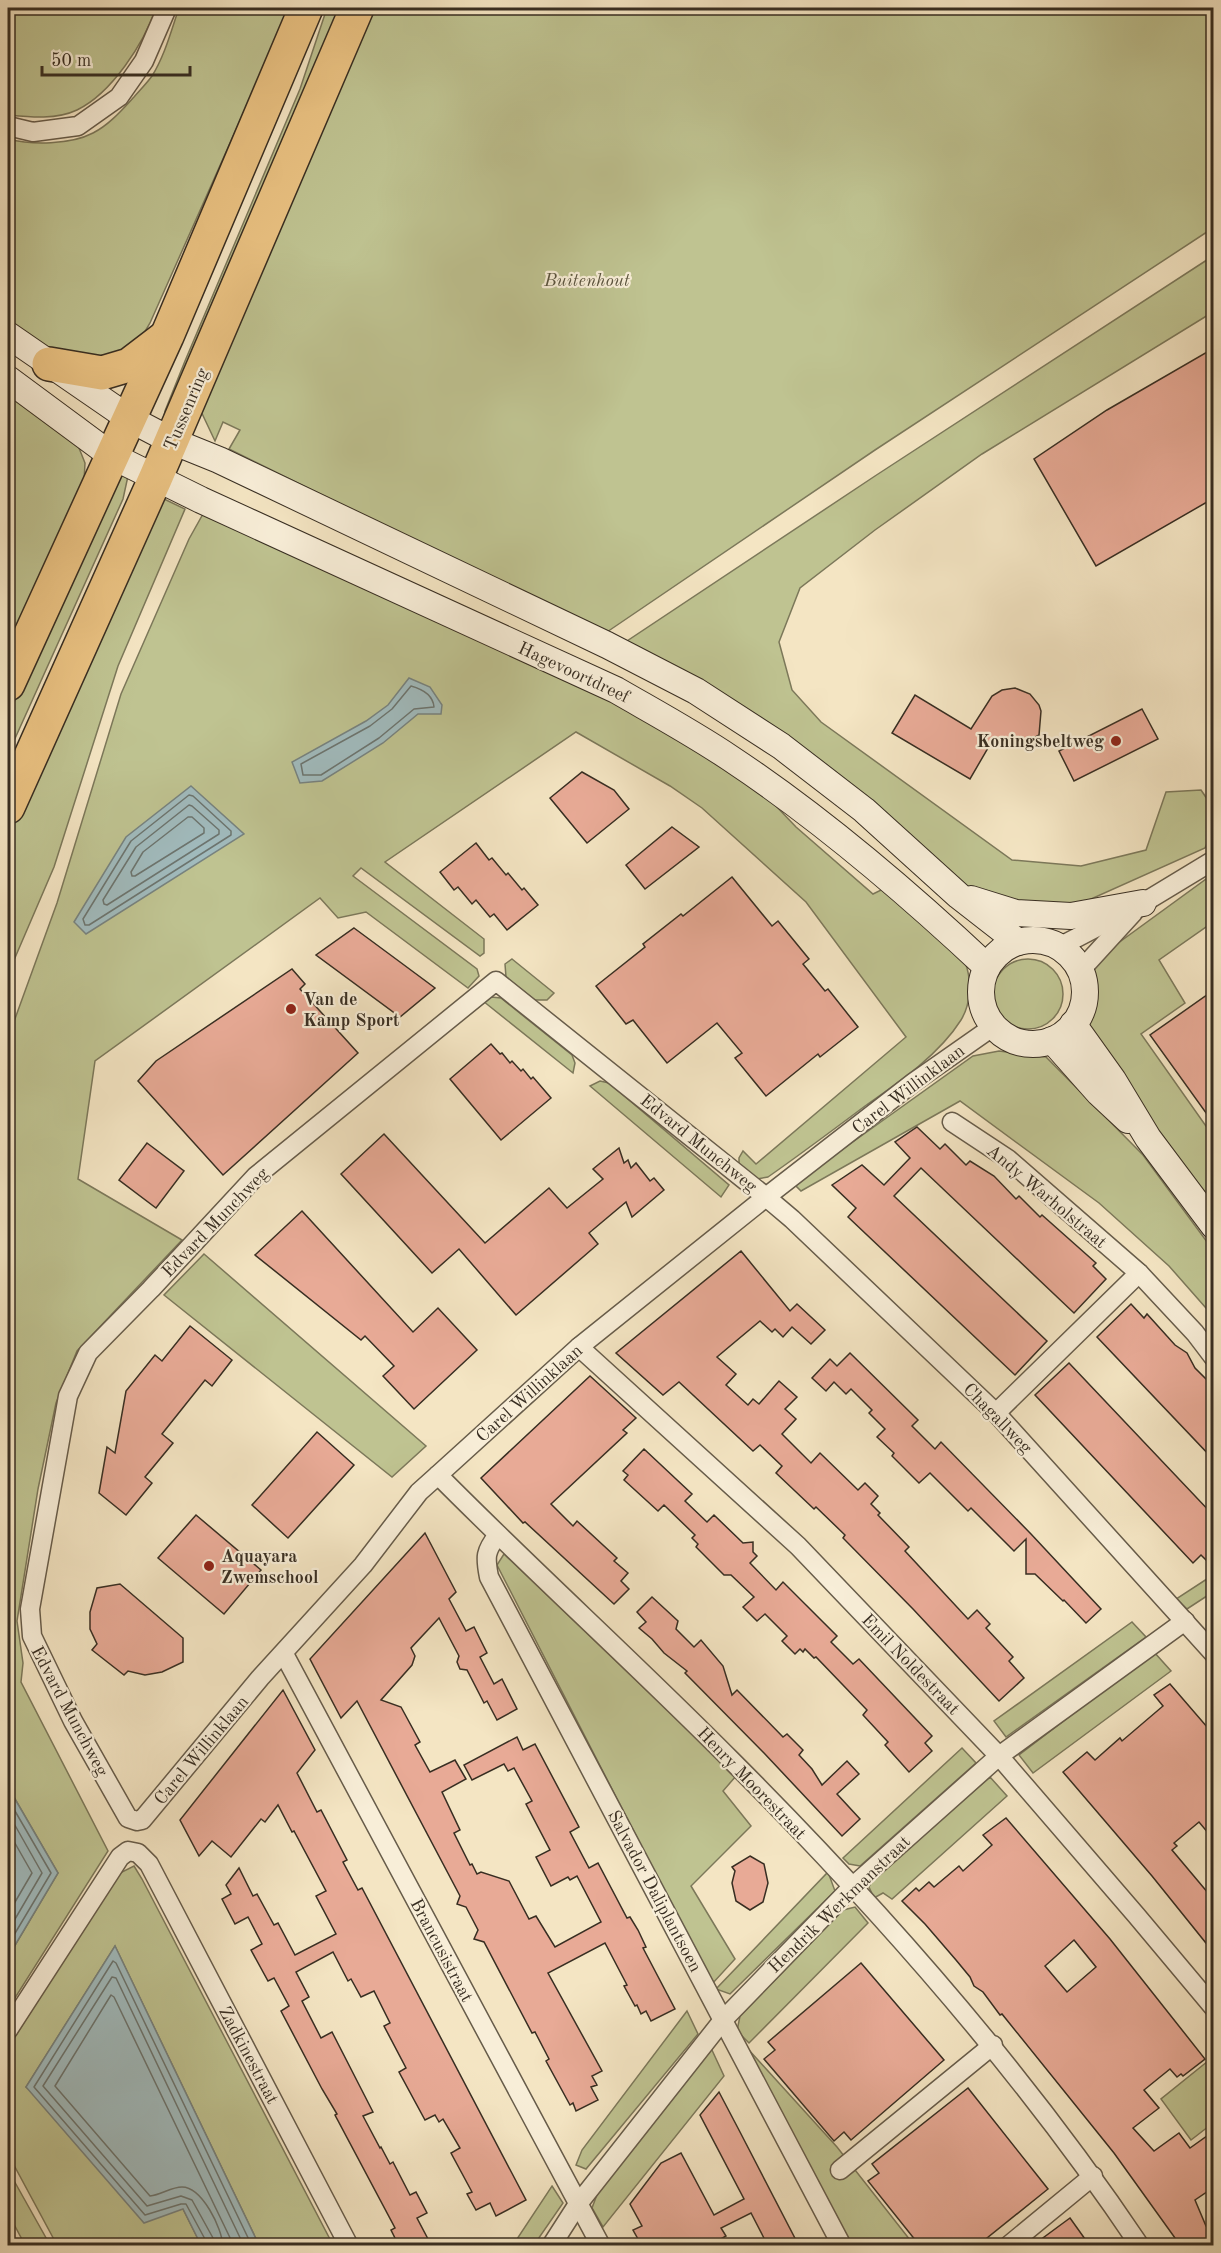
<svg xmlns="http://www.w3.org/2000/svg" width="1221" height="2253" font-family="'Old Standard TT',serif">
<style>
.green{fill:#bfc391;stroke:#7c785a;stroke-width:1.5}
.water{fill:#a1bcbf;stroke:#778380;stroke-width:1.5}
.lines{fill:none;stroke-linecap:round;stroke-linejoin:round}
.shore{stroke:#6c7570;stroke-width:1.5}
.building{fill:#e8aa96;stroke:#382e22;stroke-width:1.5;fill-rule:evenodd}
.street-casing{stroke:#675c4a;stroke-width:21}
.secondary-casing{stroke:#382e22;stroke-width:28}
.highway-casing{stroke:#382e22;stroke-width:36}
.street{stroke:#f8eed8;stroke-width:18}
.secondary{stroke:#f8eed8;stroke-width:26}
.highway{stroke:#eac282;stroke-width:33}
.poi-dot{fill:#8f2418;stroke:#f8eed8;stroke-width:2}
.labels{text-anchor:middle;stroke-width:4.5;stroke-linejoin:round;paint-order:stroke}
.park-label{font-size:18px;font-style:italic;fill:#5a533e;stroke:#f8eed8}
.street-label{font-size:18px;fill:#382e22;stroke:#f8eed8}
.poi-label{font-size:18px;font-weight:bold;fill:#382e22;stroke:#f8eed8;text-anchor:start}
</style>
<rect width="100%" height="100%" fill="#f4e5c3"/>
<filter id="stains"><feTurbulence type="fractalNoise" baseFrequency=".00333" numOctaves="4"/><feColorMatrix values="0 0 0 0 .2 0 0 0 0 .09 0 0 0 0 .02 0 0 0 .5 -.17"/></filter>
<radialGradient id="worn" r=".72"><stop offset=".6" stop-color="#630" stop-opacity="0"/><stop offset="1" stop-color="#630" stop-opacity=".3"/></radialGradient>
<g class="green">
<path d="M8,8H156C144,43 112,93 77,110C56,120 29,117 8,115Z"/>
<path d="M179,8H290L150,323L136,347L118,360L54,355L8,322V139C32,145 70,145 93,133C109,125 122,110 134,97C140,90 147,83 152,76C165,55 171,31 179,8Z"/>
<path d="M327,8H346L162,428L165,411L185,361L300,89Z"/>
<path d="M374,8H1213V228L875,450L604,634L229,449L240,430L223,422L215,441L198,405Z"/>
<path d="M1213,256V312L982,454L875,530L800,588L779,642L792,690L821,722L1012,860L1081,866L1146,850L1166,792L1201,790C1219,815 1216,821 1205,848L1071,908L1045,909L976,893L624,643L875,476Z"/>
<path d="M8,390L77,443L85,463L84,481L8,647Z"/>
<path d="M125,474L128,476L123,499L8,754V716L112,483L117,475Z"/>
<path d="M162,498L185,509L118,666L54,867L8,974V837Z"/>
<path d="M203,514L598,687L753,782L796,827L873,894L881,890L900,897L965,962C972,980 971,1004 961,1020C939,1055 898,1083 865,1106C833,1130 801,1154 768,1177L757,1179L739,1167V1158L743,1151L756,1164L906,1037L806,902L702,808L670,786L576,732L385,862L484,939V953L480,956L361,868L353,876L477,969L479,976L468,988L366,912L338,918L320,898L95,1061L78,1179L182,1240L77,1351L56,1403L38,1489L17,1621L23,1663L21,1682L108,1851L8,2009V1957L58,1873L8,1787V1038L57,903L121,694L189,539Z"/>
<path d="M1213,874V922L1159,960L1185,1003L1141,1034L1213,1136V1209L1095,1044L1087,1022L1092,971L1110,949Z"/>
<path d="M512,959L554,993L547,1000H535L506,977L505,964Z"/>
<circle cx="1028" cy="994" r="35"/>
<path d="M491,997L501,998L572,1055L575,1063L573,1073L483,1001Z"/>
<path d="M999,1051L1046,1057L1143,1155L1213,1250V1316L1169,1266L1099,1203L960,1101L801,1191L794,1184L973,1056Z"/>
<path d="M600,1081L609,1083L729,1185L721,1197L590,1086Z"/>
<path d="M204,1254L426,1446L392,1477L164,1295Z"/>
<path d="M504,1554L736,1776L723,1791L751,1826L691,1886L735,1959L712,1984L497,1565Z"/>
<path d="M1213,1575V1592L1187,1609L1176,1599Z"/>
<path d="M1132,1622L1146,1637L1006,1737L994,1721Z"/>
<path d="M1154,1652L1171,1671L1033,1773L1019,1755Z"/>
<path d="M962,1748L976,1763L860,1866L849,1864L843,1858Z"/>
<path d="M990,1777L1007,1796L892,1899L883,1893L874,1898L869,1887L873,1878Z"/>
<path d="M134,1866L142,1879L333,2245H259L115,1946L26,2087L183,2209L201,2245H57L8,2154V2048L95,1909L120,1873Z"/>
<path d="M828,1872L835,1891L730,1994L716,1989Z"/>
<path d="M855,1907L868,1923L749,2043L737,2031L740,2016L843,1910Z"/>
<path d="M687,2011L698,2034L586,2169L576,2165L582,2150Z"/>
<path d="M711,2048L724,2076L603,2227L592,2208L598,2192Z"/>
<path d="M748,2049L837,2147L914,2245H851Z"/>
<path d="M1213,2057V2123L1191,2140L1161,2099Z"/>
<path d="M8,2170L50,2245H25L8,2213Z"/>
<path d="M552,2186L563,2203L534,2245H513Z"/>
</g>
<g class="water">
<path d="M409,678L430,687L442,705L441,714H418L383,743L322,781L300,783L292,762L366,721L388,705Z"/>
<path d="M191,786L244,834L86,934L74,922L126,837Z"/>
<path d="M8,1787L58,1873L8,1957Z"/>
<path d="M115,1946L259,2245H201L183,2209L144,2223L26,2087Z"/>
</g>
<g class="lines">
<g class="shore">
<path d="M411,686C422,689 433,695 434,707L414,709L379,738L321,775H303L301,764L370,726L392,709Z"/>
<path d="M189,795L193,796L231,831V835L89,925H85L83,919L131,841Z"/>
<path d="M189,805L192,806L219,830V834L107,905L104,904L103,900L136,847Z"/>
<path d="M188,817H192L204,828V833L135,876H132L131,872L143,852Z"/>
<path d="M8,1799L51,1873L8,1945"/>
<path d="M8,1813L42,1873L8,1931"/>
<path d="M8,1831L32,1873L8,1914"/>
<path d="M206,2246V2241L186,2204H181L145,2215L34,2087L113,1961L116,1963L252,2246"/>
<path d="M214,2246L213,2238L192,2200L181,2196L147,2206L43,2086L112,1977L116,1978L244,2246"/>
<path d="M223,2246C222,2228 202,2187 182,2187C171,2187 161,2195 150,2196L55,2086L111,1995L114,1997L234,2246"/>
</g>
</g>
<g class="building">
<path d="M1214,348V498L1096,566L1034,459L1107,410Z"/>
<path d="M1015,688L1030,694L1039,705L1041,711L1039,735L1025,743L1014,746L992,741L970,779L892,733L915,695L971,729L992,696L1002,690Z"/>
<path d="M1142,709L1158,739L1074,781L1059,751Z"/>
<path d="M582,772L614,790L629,809L587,843L550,798Z"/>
<path d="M672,827L699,847L645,889L626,865Z"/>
<path d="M476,843L489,860L492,858L506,875L508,873L522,890L524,888L538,905L507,930L494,914L490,917L476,900L472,904L458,887L454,890L440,872Z"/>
<path d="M732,877L772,926L778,921L809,959L803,964L825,991L828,989L858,1027L820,1057L818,1054L766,1096L735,1058L742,1053L717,1023L667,1063L633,1020L626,1024L596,986L645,947L643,944L681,914L683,916Z"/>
<path d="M354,928L400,962L435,988L400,1017L316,955Z"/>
<path d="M292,969L305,984L300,989L358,1053L223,1175L138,1081L156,1061Z"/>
<path d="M1214,990V1124L1150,1035Z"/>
<path d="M491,1044L500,1054L502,1053L510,1063L512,1061L521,1071L523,1069L531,1079L533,1077L551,1098L501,1140L450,1079Z"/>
<path d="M917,1127L940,1149L945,1144L966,1165L970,1161L994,1176L1016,1199L1019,1196L1040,1217L1042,1215L1096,1263L1093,1266L1106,1279L1074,1313L921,1168L894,1196L1047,1341L1015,1375L848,1217L856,1208L832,1185L862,1165L884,1185L910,1158L895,1142Z"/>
<path d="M384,1134L485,1243L549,1188L567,1208L603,1179L593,1169L619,1148L624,1163L628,1160L631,1168L636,1163L650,1181L654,1178L664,1190L632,1217L626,1202L589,1233L598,1244L516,1315L459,1249L432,1273L341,1174Z"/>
<path d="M147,1143L184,1171L156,1208L119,1180Z"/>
<path d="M302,1211L413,1332L438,1308L477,1350L414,1409L383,1376L394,1366L365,1336L361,1340L255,1255Z"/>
<path d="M741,1251L790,1311L797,1304L825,1330L811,1344L792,1327L783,1337L775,1329L772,1332L760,1321L717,1357L736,1374L726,1385L748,1405L753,1399L759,1404L779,1381L797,1397L785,1409L796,1419L782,1434L811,1463L820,1453L858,1490L865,1483L878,1496L871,1504L880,1513L878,1515L909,1547L905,1551L968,1619L977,1610L990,1624L986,1628L1013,1657L1009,1661L1024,1678L999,1701L913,1609L843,1538L845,1535L816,1507L814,1509L776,1473L782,1466L760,1445L753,1451L679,1382L663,1395L616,1353Z"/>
<path d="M1131,1304L1144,1318L1147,1314L1175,1345L1187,1353L1195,1368L1209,1382L1214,1392V1460L1097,1337Z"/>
<path d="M190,1326L232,1360L212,1386L205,1380L162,1434L173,1443L145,1477L152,1483L126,1515L99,1493L107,1447L115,1453L126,1391L155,1355L162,1361Z"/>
<path d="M850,1353L918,1420L912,1426L935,1449L941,1442L1031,1534L1101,1609L1086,1623L1064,1600L1063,1601L1035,1574H1026V1539L1014,1551L971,1508L968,1511L930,1473L919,1483L892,1456L894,1453L877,1437L885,1429L869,1413L872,1410L851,1389L846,1394L834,1382L826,1391L812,1378L830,1359L837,1366Z"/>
<path d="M1069,1363L1214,1516V1568L1201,1555L1193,1563L1035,1395Z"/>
<path d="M590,1376L636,1418L623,1430L627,1433L551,1504L573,1526L577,1521L617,1558L614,1561L628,1573L621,1581L629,1589L614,1604L525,1522L523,1523L481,1478Z"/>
<path d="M317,1432L354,1465L288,1538L252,1505Z"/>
<path d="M644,1449L692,1494L685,1501L707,1522L714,1515L743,1543L753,1542V1552L757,1556L750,1563L776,1590L783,1582L837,1636L831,1642L853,1664L859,1659L932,1736L925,1743L932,1751L909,1772L885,1745L888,1742L863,1715L867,1710L816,1657L814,1658L805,1649L803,1652L800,1649L795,1654L782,1641L787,1636L765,1614L757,1621L743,1607L754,1597L731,1575H724L696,1547L698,1544L692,1538L695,1535L664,1505L658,1511L624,1480L628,1475L623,1471Z"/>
<path d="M196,1515L261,1570L224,1614L158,1558Z"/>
<path d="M425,1533L456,1592L449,1599L466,1631L474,1627L487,1653L480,1657L494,1684L502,1679L517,1709L497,1720L487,1701L484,1703L467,1670L460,1669L457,1662L459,1656L439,1618L411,1648L415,1656L412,1665L381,1700L401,1707L420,1742L415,1745L430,1772L455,1760L466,1779L442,1792L460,1830L454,1833L470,1865L472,1864L477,1874L481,1872L509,1881L529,1919L536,1916L555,1947L601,1922L577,1876L570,1880L568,1877L551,1886L536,1857L550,1850L526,1804L532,1801L514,1768L508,1771L504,1764L472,1780L464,1765L517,1737L523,1750L535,1744L579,1827L570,1832L589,1868L598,1863L627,1918L630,1917L638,1930L646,1947L643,1948L675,2009L651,2021L646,2011L641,2014L637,2005L635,2006L624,1986L627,1985L605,1943L548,1973L602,2071L592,2076L597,2085L591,2087L598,2100L576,2111L573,2103L570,2105L546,2061L549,2059L535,2032L532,2033L484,1942L474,1939L478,1930L466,1907L457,1904L460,1896L357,1701L341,1718L310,1659Z"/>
<path d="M120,1584L183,1638V1662L162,1672L145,1675L128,1671L124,1675L92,1650L97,1644L90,1629V1612L97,1588Z"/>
<path d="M652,1597L678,1621L676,1629L694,1647L701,1640L723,1666L732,1695L737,1690L783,1737L787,1734L803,1750L799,1755L812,1769L822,1785L847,1761L859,1774L837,1794L860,1819L842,1836L764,1753L685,1673L687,1671L664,1653L652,1639L639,1628L646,1622L637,1612Z"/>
<path d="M1170,1684L1214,1735V1840L1199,1822L1174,1843L1177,1846L1172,1850L1214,1900V1953L1152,1876L1063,1772L1087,1752L1095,1760L1120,1738L1122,1741L1163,1706L1154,1695Z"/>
<path d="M283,1690L315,1750L297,1773L317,1812L321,1810L347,1860L343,1862L358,1890L362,1888L526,2200L496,2216L490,2203L476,2210L467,2194L472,2192L451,2153L460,2148L443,2119L439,2122L435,2115L425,2120L399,2072L406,2068L384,2026L390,2023L374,1991L361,1997L351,1979L348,1981L333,1952L296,1972L309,1997L302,2001L321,2038L332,2032L373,2112L363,2116L380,2148L381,2147L390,2164L393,2162L410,2195L416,2192L427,2213L417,2218L428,2239L417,2246H399L391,2230L395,2228L335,2115L337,2114L322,2089L281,2011L289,2006L274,1978L268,1981L251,1950L262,1944L248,1917L235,1924L222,1899L231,1894L226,1885L239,1868L253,1896L257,1894L274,1925L278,1923L295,1955L336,1934L316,1896L326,1891L294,1831L292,1832L278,1805L265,1822L261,1819L231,1857L212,1841L199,1856L180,1820Z"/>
<path d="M1006,1818L1110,1939L1205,2059L1183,2076L1181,2074L1177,2077L1170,2069L1144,2090L1159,2108L1133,2128L1154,2151L1179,2133L1190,2148L1214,2131V2187L1195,2200L1206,2226L1214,2233V2246H1183L1175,2238L1114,2153L1002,2014L1000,2015L983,1992L974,1986L970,1977L956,1960L925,1924L902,1901L916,1888L919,1891L929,1882L934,1887L959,1866L963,1871L992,1845L983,1835ZM1074,1940L1096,1967L1067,1992L1045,1966Z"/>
<path d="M750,1856L764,1864L768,1883L763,1902L750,1910L736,1901L732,1883L735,1871L732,1867Z"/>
<path d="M861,1963L944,2060L851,2140L844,2132L834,2141L764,2059L775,2050L768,2042Z"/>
<path d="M968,2088L1048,2189L977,2246H920L868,2181L879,2173L872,2164Z"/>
<path d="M719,2092L740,2132L799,2246H768L751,2213L721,2228L726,2236L709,2246H642L633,2230L642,2226L630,2204L661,2163L681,2153L714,2215L744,2199L700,2115Z"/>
<path d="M1070,2218L1090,2246H1032Z"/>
</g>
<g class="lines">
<defs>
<g id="street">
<path d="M8,126L33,132L78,126L119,97L144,61L167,8"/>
<path d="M1059,947L1143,903L1214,860"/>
<path d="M1080,971L1133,913"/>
<path d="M994,1026L914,1082L766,1197L579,1347L438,1475L419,1492L363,1565L260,1678L142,1820L137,1821L128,1818L73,1721L32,1636L30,1609L68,1396L88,1353L151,1289L256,1176L496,981L766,1197L792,1219L996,1413L1214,1654"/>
<path d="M952,1122L1008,1159L1139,1273L1195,1333L1214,1358"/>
<path d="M579,1347L798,1546L999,1756L1136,1915L1214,2008"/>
<path d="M996,1413L1139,1273"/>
<path d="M438,1475C534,1572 635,1663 731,1760C881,1910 1022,2070 1140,2246"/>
<path d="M498,1535C485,1551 485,1557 489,1577L842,2246"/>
<path d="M284,1654L601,2246"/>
<path d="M8,2030L120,1857L128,1851L138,1853L149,1864L349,2246"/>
<path d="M840,2170L993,2045"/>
<path d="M551,2246L578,2204L723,2020L852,1887L999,1756L1185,1621"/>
<path d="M1008,2246L1093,2176"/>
</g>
<g id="secondary">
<path d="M8,335L130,419L172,441L219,460L607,645L696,691L781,746L864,810L959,896L1018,942"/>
<path d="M8,379L112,456L201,500L616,690C654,712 693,733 730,758C822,819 906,891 987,967"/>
<path d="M971,899L1016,913L1071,916L1143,903"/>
<circle cx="1033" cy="992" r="52"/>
<path d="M1073,1024L1113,1080L1148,1138L1214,1226"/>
<path d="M1052,1040L1099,1093L1128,1120"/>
</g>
<g id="highway">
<path d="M49,364L102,373L129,365L163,339"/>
<path d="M8,684L167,336L306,8"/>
<path d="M8,807L156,477L357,8"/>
</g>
</defs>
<use href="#street" class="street-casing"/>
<use href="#secondary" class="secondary-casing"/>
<use href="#highway" class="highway-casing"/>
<use href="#street" class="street"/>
<use href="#secondary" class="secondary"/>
<use href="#highway" class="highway"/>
</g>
<g class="poi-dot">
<circle cx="1116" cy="741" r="6"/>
<circle cx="291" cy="1009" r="6"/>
<circle cx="209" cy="1566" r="6"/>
</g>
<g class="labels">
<g class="park-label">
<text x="587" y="286">Buitenhout</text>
</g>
<g class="street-label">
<text transform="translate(186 409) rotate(-67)" y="6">Tussenring</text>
<text transform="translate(574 672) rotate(25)" y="6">Hagevoortdreef</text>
<text transform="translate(908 1089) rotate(-37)" y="6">Carel Willinklaan</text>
<text transform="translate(699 1143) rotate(39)" y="6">Edvard Munchweg</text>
<text transform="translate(1047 1196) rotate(40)" y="6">Andy Warholstraat</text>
<text transform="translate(215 1222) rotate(-46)" y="6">Edvard Munchweg</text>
<text transform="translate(529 1393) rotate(-42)" y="6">Carel Willinklaan</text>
<text transform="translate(998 1418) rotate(46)" y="6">Chagallweg</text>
<text transform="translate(911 1664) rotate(46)" y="6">Emil Noldestraat</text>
<text transform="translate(70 1711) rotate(62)" y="6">Edvard Munchweg</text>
<text transform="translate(201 1750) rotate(-50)" y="6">Carel Willinklaan</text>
<text transform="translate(752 1783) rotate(46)" y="6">Henry Moorestraat</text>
<text transform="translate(655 1891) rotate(62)" y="6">Salvador Daliplantsoen</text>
<text transform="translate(839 1904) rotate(-44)" y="6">Hendrik Werkmanstraat</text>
<text transform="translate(442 1950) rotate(62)" y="6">Brancusistraat</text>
<text transform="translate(249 2055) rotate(62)" y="6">Zadkinestraat</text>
</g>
<g class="poi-label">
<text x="1104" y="747" text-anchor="end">Koningsbeltweg</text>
<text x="303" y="1005">Van de<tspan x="303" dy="21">Kamp Sport</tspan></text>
<text x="221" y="1562">Aquayara<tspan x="221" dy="21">Zwemschool</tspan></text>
</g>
</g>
<rect width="1221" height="2253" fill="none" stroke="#f4e5c3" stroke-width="30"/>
<rect x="9" y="9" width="1203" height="2235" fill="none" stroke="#382e22" stroke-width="3"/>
<rect x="15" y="15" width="1191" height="2223" fill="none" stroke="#382e22" stroke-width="1.5"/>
<path d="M42 66v9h148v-9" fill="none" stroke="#382e22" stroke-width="3"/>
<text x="51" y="66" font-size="18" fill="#382e22" stroke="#f8eed8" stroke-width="4.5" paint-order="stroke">50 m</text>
<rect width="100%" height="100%" filter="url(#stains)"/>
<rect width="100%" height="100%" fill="url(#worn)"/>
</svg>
